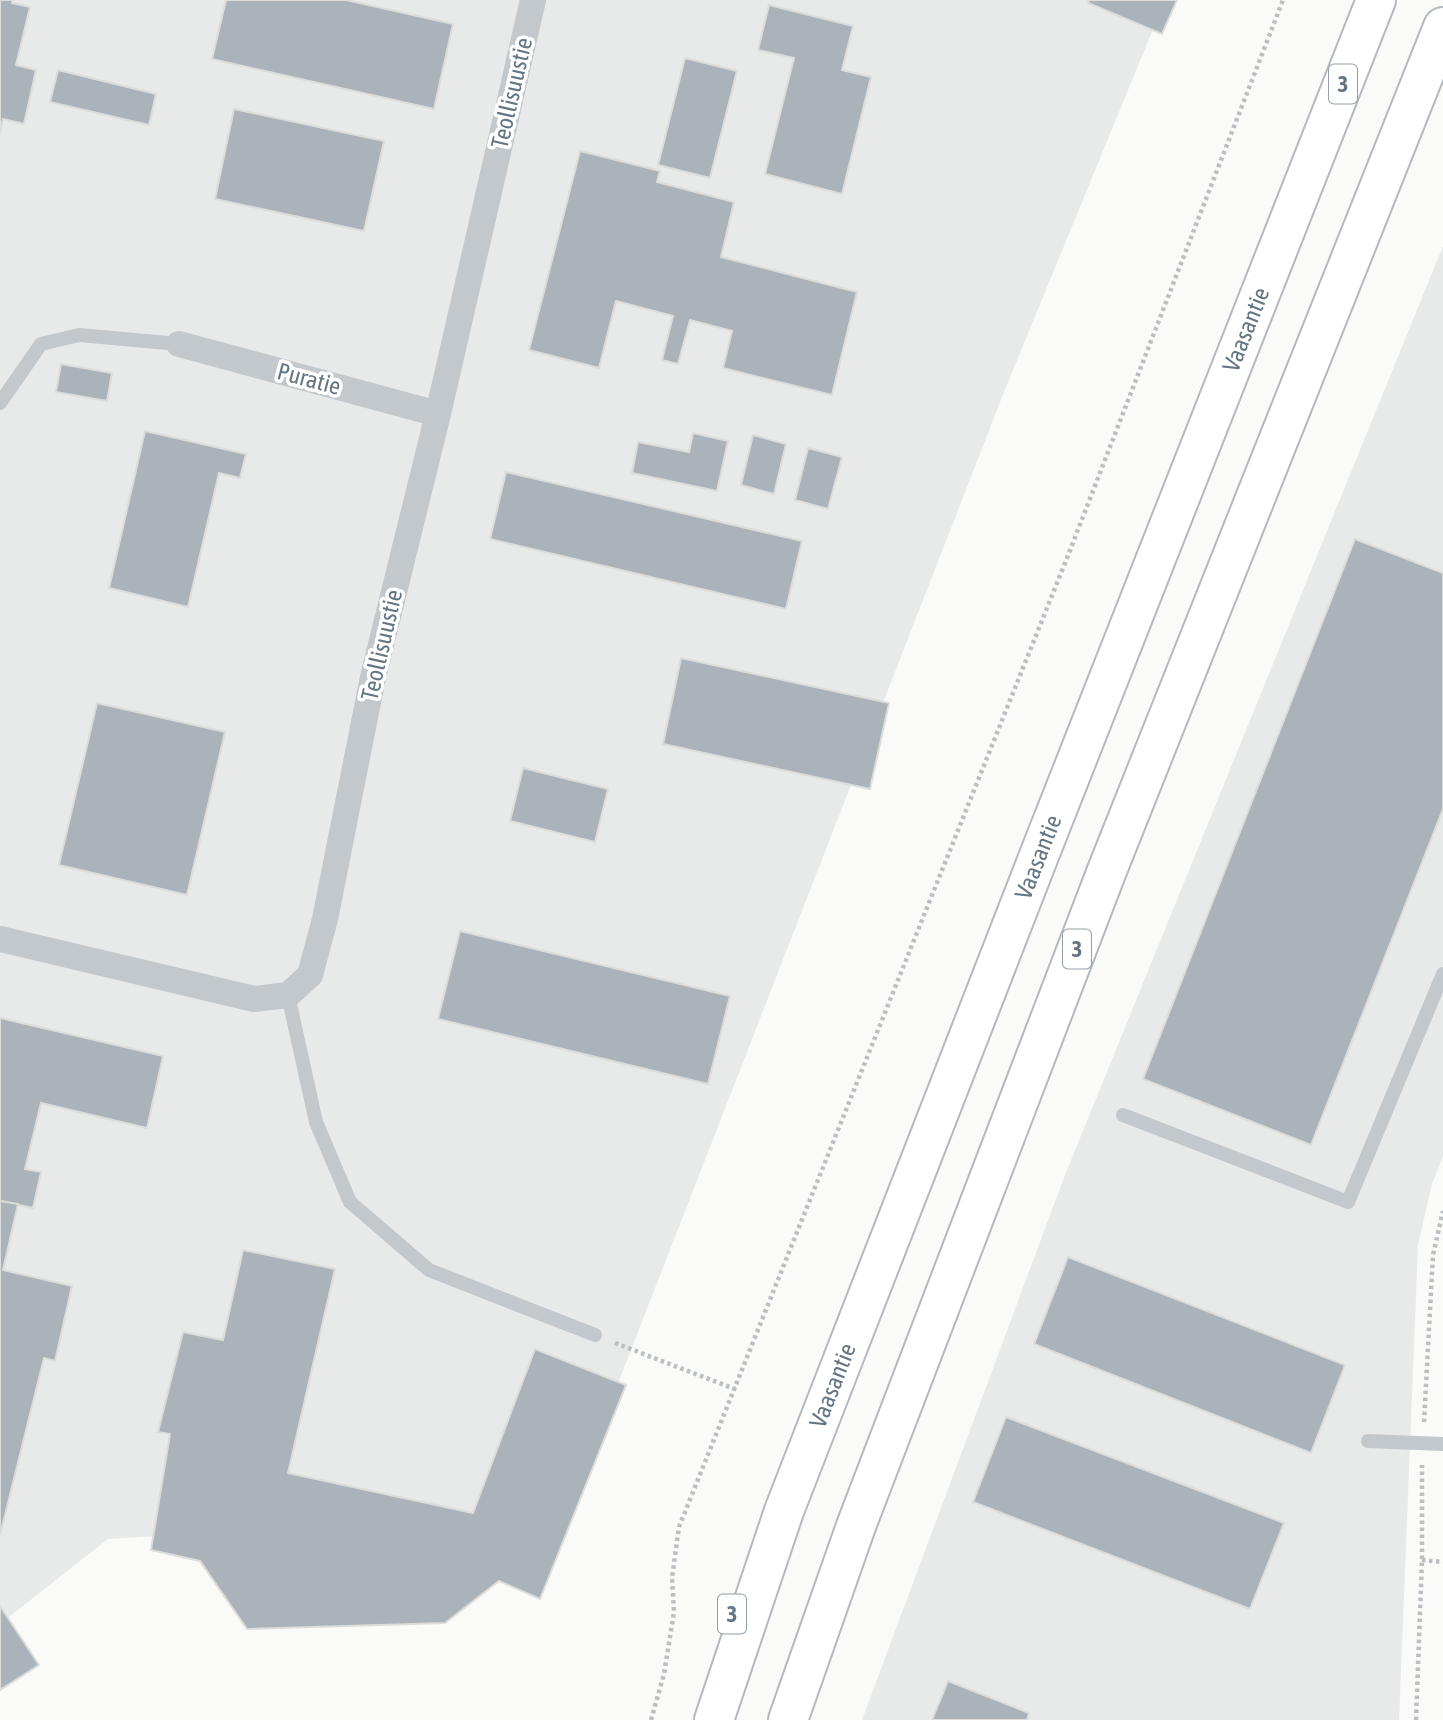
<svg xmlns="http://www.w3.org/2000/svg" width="1443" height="1720" font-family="'Asap Condensed',sans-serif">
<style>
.built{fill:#e8e9e9}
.building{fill:#aab3b9;stroke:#dcdcda;stroke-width:2}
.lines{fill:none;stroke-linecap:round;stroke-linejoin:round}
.highway-casing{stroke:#b4b9bd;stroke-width:42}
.path{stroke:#bbbfc2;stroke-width:4.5;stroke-dasharray:3.5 3.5;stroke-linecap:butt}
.lane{stroke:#c3c8cc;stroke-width:14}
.street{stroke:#c3c8cc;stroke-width:26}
.highway{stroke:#fff;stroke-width:38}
.labels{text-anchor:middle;stroke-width:7;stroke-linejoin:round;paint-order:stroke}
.shield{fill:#fff;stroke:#939fa8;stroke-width:2}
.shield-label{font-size:23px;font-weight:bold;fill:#657683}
.street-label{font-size:24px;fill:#657683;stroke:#fff}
</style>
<rect width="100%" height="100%" fill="#fafaf8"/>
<g class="built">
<path d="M0,0H1165L1004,392L615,1391L505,1515L108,1539L0,1624Z"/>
<path d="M1443,246V1156L1432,1184L1418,1245L1399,1720H862L1065,1175Z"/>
</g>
<g class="building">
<path d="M0,0H13L12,3L30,7L16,65L36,70L24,124L3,119L0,133Z"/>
<path d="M226,0H346L453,24L434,109L212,59Z"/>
<path d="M1089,0H1177L1162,34L1088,3Z"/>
<path d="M769,5L853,26L842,70L871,77L842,194L765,174L794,58L758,50Z"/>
<path d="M685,58L737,71L710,178L658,165Z"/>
<path d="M58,70L156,94L149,125L50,102Z"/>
<path d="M234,109L384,141L364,231L215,199Z"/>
<path d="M580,151L660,171L657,182L734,202L721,257L857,292L832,395L723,368L732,331L690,320L678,364L662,360L673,316L616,301L599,368L529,350Z"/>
<path d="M61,364L112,373L107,401L56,392Z"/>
<path d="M145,431L246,454L240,478L219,473L188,607L109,588Z"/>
<path d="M693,433L728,441L717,491L632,473L638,442L689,452Z"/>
<path d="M753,435L786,444L774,494L741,485Z"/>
<path d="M808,448L842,457L828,509L795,500Z"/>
<path d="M506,472L802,541L786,609L490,539Z"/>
<path d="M1355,539L1443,573V809L1311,1145L1143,1079Z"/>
<path d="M681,658L889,703L870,789L663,744Z"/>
<path d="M97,703L225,732L187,895L59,865Z"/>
<path d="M523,768L608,789L595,842L510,821Z"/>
<path d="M460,931L730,996L708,1084L438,1019Z"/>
<path d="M0,1018L163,1056L147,1128L41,1103L25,1169L41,1172L33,1208L0,1201Z"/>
<path d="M0,1201L18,1204L3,1270L72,1286L55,1361L44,1358L0,1535Z"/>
<path d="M243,1250L335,1269L288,1473L473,1513L535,1349L626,1385L540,1599L499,1581L445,1623L247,1629L200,1561L151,1550L170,1434L158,1432L183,1332L223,1340Z"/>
<path d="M1068,1257L1345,1365L1311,1453L1034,1344Z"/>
<path d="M1006,1417L1284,1523L1250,1609L973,1502Z"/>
<path d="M0,1606L39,1665L0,1690Z"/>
<path d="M948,1681L1029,1713L1027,1720H932Z"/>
</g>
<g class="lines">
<defs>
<g id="highway">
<path id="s1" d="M714,1720L784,1511L1040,853L1376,0"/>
<path d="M788,1720L856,1526L1106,873L1443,27"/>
</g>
</defs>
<use href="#highway" class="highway-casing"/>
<g class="path">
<path d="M615,1343L735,1389"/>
<path d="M1424,1422L1433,1255L1443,1211"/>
<path d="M1422,1560L1443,1562"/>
<path d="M651,1720L664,1674L674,1612L672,1578L679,1527L1067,558L1283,0"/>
<path d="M1416,1720L1422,1560V1465"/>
</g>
<g class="lane">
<path d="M0,403L41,344L79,335L179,344"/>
<path d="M288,995L316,1122L350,1202L429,1270L595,1335"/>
<path d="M1123,1115L1348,1202L1443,974"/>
<path d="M1368,1441L1443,1444"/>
</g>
<g class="street">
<path d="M179,344L438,414"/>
<path d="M0,939L254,999L288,995L310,975L325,919L373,677L438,414L533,0"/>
</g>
<use href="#highway" class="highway"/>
</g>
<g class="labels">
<g class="shield">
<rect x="1329" y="64.5" width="28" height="39" rx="5"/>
<rect x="1063" y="929.5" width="28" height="39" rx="5"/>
<rect x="718" y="1594.5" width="28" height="39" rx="5"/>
</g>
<g class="shield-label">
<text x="1343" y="92">3</text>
<text x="1077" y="957">3</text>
<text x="732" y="1622">3</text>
</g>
<g class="street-label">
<text transform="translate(512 93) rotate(-77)" y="8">Teollisuustie</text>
<text dy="8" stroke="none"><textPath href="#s1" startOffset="1489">Vaasantie</textPath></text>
<text transform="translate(309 379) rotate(15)" y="8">Puratie</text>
<text transform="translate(382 645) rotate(-77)" y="8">Teollisuustie</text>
<text dy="8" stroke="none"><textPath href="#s1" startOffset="922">Vaasantie</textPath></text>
<text dy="8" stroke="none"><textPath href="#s1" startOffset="355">Vaasantie</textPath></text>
</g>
</g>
</svg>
